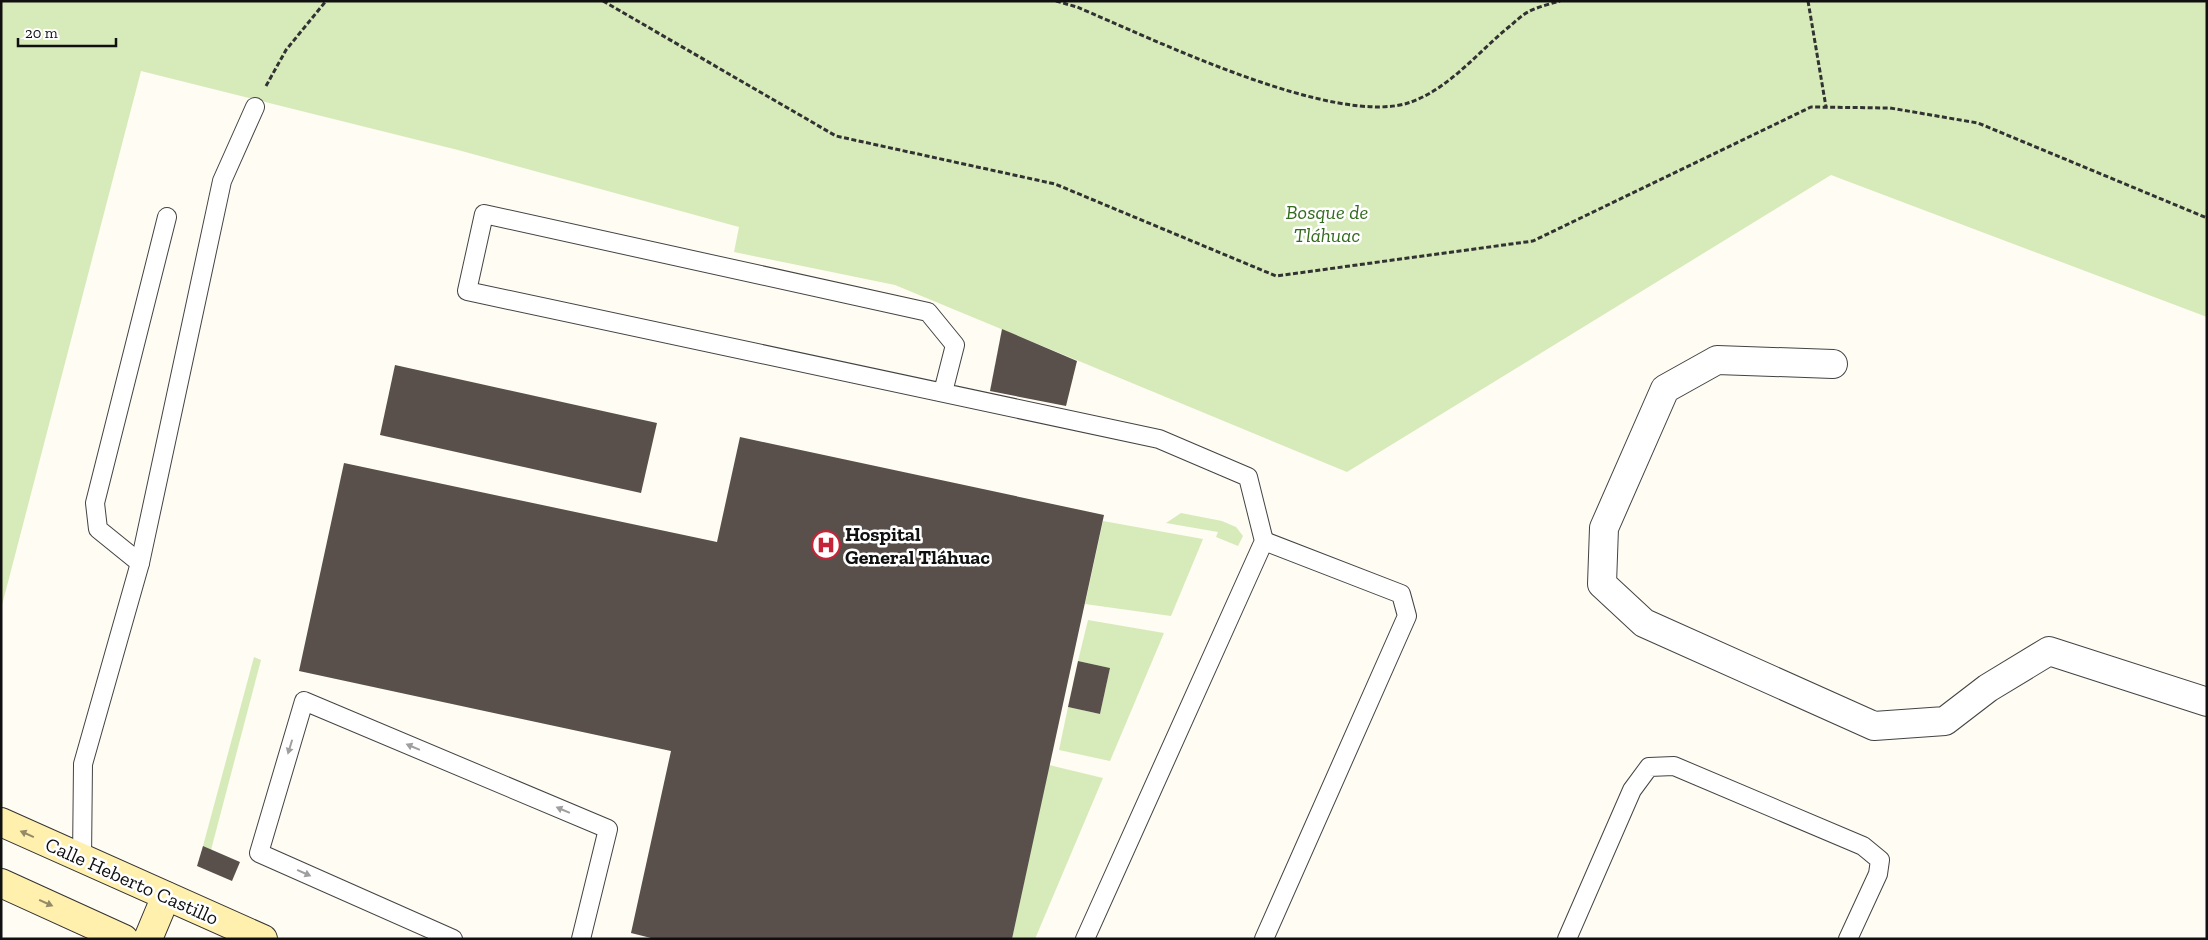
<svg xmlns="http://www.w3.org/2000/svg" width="2208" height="940" font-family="'Zilla Slab',serif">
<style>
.green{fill:#d7ebba}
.building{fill:#59504c}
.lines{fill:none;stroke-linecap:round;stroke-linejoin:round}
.service-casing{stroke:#434343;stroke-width:20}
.minor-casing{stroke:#434343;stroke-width:30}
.secondary-casing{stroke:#323232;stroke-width:30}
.path{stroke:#323232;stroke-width:3;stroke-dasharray:5 2.5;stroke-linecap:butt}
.service{stroke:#fff;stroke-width:18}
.minor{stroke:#fff;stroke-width:28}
.secondary{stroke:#fff0ae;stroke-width:28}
.oneway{fill:#9f9f9f}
.oneway2{fill:#938b67}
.labels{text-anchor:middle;stroke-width:5;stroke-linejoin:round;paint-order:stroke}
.park-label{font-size:20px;font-style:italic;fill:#336b1d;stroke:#fff}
.poi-label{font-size:20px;font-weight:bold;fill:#101010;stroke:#fff;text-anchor:start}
.street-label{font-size:20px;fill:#101010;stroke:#fff}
</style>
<rect width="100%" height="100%" fill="#fffcf3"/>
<g class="green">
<path d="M1,1H2207V317L1831,175L1347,472L895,285L734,252L739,227L458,150L141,71L1,609Z"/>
<path d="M1181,513L1222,521L1236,527L1243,536L1238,546L1216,537L1218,532L1166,523Z"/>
<path d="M1103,521L1203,539L1171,616L1085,604Z"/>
<path d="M1088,620L1164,633L1110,761L1059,750L1068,707L1100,714L1110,668L1078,661Z"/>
<path d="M254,657L261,660L211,850L203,846Z"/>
<path d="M1049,765L1103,778L1035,939H1012Z"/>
</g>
<g class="building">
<path d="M1002,329L1077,361L1066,406L990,391Z"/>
<path d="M395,365L657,423L641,493L380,435Z"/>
<path d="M740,437L1104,515L1012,939H655L631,933L671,751L299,671L344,463L717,542Z"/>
<path d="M1078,661L1110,668L1100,714L1068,707Z"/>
<path d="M203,846L240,862L232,881L197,866Z"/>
</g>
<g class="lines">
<defs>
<g id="service">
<path d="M943,392L955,345L928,312L484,214L467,291L1159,439L1248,477L1264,541L1085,939"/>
<path d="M140,563L98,529L95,503L167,217"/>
<path d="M82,859L83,764L140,563L222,181L255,107"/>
<path d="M453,939L259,853L304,701L608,829L581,939"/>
<path d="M1264,939L1407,616L1401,594L1264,541"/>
<path d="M1567,939L1632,790L1649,767L1674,766L1863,846L1880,860L1878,874L1848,939"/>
</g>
<path id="minor" d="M1833,364L1717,360L1665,389L1604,528L1602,584L1644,623L1874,726L1945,721L1988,688L2049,651L2207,702"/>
<g id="secondary">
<path d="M1,822L263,939"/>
<path d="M1,883L124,939"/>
<path d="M148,939L166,896"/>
</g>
</defs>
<use href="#service" class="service-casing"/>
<use href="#minor" class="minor-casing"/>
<use href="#secondary" class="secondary-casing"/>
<g class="path">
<path d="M603,1L836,136L1055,184L1276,276L1533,241L1811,107L1890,108L1978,123L2207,218"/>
<path d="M1056,1L1077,7C1151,38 1337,129 1411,102C1450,88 1479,51 1510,26C1516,21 1522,15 1528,12C1537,7 1550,4 1560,1"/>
<path d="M1808,1L1826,107"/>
<path d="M266,86L286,50L326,1"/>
</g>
<use href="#service" class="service"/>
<use href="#minor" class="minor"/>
<use href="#secondary" class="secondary"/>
</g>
<defs><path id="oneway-solid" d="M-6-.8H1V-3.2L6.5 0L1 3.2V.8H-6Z" transform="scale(1.25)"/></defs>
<g class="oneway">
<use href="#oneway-solid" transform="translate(290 747) rotate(107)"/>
<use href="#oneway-solid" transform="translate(413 747) rotate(-157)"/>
<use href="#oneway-solid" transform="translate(563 810) rotate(-157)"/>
<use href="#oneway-solid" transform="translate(304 873) rotate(24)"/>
</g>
<g class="oneway2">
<use href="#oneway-solid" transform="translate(27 834) rotate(-156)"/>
<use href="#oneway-solid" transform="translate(46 903) rotate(24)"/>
</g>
<defs>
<symbol id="hospital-ring" viewBox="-11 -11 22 22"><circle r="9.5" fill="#fff" stroke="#c52337" stroke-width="1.5"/><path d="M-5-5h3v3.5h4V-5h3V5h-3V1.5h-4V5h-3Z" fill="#c52337"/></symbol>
</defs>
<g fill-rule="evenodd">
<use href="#hospital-ring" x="810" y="529" width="32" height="32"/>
</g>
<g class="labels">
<g class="park-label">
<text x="1327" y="219">Bosque de<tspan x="1327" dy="23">Tláhuac</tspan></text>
</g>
<g class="poi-label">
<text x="845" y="541">Hospital<tspan x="845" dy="23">General Tláhuac</tspan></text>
</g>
<g class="street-label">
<text transform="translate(132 881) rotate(24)" y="7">Calle Heberto Castillo</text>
</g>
</g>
<rect width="2208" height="940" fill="none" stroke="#101010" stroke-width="5"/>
<path d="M18 38v8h98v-8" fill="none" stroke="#101010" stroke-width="2.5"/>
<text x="25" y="38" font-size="15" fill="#101010" stroke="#ffffff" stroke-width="4" paint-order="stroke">20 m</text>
</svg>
